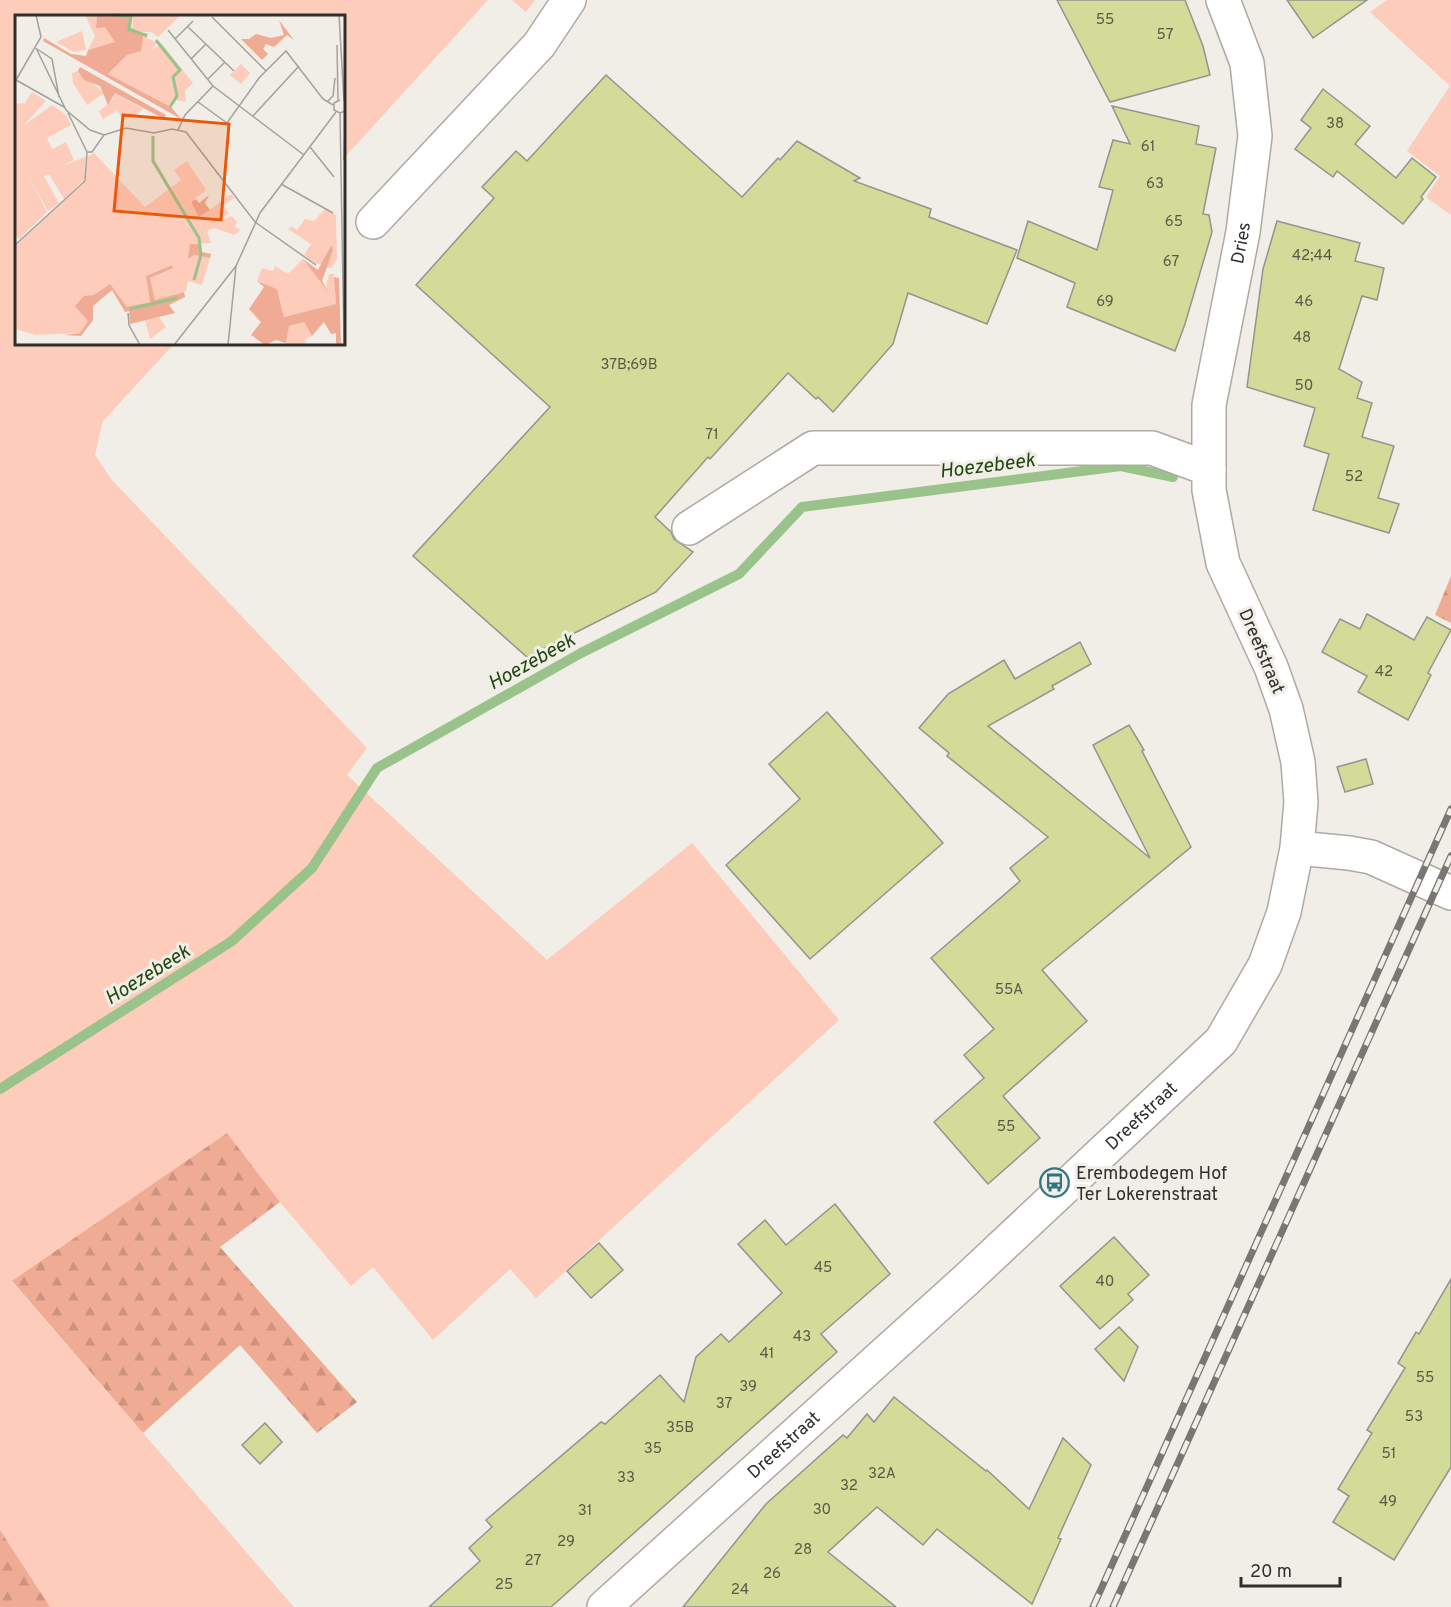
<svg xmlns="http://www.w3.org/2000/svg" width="1451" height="1607" font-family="Overpass,sans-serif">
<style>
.green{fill:#fdccba}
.forest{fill:url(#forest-firs)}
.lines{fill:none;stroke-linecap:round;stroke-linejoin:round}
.stream{stroke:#9ac38c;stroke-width:10}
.building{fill:#d3db98;stroke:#93948d;stroke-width:1.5}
.minor-casing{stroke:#adaaa4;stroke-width:36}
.minor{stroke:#fff;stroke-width:33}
.rail-casing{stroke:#797773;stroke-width:7}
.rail{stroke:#f0eee6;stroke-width:4.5;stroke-dasharray:14;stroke-linecap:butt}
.labels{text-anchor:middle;stroke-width:6;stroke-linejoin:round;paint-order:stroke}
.number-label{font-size:15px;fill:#585947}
.street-label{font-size:18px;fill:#2f2e2c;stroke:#f0eee6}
.poi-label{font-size:18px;fill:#2f2e2c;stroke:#f0eee6;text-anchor:start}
.water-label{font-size:20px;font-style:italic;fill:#204710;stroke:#f0eee6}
.inset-river{fill:none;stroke:#9ac38c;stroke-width:3}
.inset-road{fill:none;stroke:#a3a19c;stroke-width:1.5}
.view{fill:#e8590c;fill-opacity:0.15;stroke:#e8590c;stroke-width:3}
.inset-edge{fill:none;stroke:#2f2e2c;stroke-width:3}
</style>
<defs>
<pattern id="forest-firs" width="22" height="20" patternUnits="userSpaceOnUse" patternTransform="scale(1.5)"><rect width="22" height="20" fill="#efab93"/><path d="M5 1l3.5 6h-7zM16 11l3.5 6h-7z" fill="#cd937f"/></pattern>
</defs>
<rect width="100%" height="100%" fill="#f0eee6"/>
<g class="green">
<path d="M0,0H488L344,158V16H16V344H174L103,421L95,455L111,479L367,748L347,775L547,960L692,843L839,1020L536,1298L510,1269L433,1340L373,1267L351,1286L280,1202L227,1133L12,1282L294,1607H50L0,1530Z"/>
<path d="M512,0H535L526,12Z"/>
<path d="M1387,0H1451V215L1426,197L1440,176L1407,151L1450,86L1370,12Z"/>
</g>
<g class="forest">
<path d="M1451,576V623L1435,615Z"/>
<path d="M227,1133L280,1202L220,1247L357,1402L317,1433L240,1345L143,1433L12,1281Z"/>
<path d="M0,1530L50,1607H0Z"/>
</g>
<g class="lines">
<path class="stream" d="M0,1089L232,941L312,868L377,768L581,653L739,574L802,507L1121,466L1173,477"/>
</g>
<g class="building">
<path d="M1057,0H1185L1203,46L1210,75L1110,102Z"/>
<path d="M1287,0H1367L1313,38Z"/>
<path d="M606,75L742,197L778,158L780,160L797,141L860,178L854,181L931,209L929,217L1017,250L987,324L908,293L893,344L833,412L818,397L816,399L788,373L710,459L708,457L655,517L671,532L674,539L693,552L656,592L527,657L413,556L550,407L416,285L494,198L482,187L516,151L527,161Z"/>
<path d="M1323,89L1370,126L1355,144L1396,178L1412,158L1436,177L1421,197L1423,199L1403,224L1337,171L1333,177L1295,149L1311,128L1301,120Z"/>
<path d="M1112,106L1199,126L1196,144L1216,148L1203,214L1209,215L1212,232L1185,324L1175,351L1067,307L1075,283L1017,258L1028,221L1097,250L1113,190L1099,187L1113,140L1130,144Z"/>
<path d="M1277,221L1360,243L1355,261L1384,268L1377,300L1362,296L1339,369L1362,382L1357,398L1372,403L1362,437L1394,446L1378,498L1399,504L1389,533L1313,510L1329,454L1304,446L1315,408L1247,387L1263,269Z"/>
<path d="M1367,614L1414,640L1427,617L1451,630L1428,673L1431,675L1408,720L1358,692L1367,676L1322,652L1340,619L1360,629Z"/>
<path d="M1080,642L1091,664L1052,686L1054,689L988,726L1150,858L1093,745L1129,725L1144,750L1142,751L1191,847L1042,970L1087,1021L1003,1096L1040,1138L988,1184L934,1122L984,1078L964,1055L994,1029L931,958L1020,881L1010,868L1048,837L947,756L949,753L919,728L948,694L1004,660L1015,679Z"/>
<path d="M827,712L943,843L810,959L726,865L800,799L769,764Z"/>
<path d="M1366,759L1373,784L1345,792L1337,767Z"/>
<path d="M835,1204L890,1274L821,1334L837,1352L551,1607H429L480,1561L469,1548L492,1527L486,1520L601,1422L605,1424L660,1375L684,1402L696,1357L721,1334L729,1342L782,1293L738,1244L765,1220L786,1245Z"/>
<path d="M1114,1237L1149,1275L1128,1294L1133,1300L1100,1329L1060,1286Z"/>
<path d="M599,1243L623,1270L591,1298L567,1271Z"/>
<path d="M1451,1279V1467L1394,1560L1333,1522L1349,1496L1338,1489L1372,1433L1367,1430L1405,1368L1398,1363L1416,1332L1419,1334Z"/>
<path d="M1119,1327L1138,1347L1124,1381L1095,1349Z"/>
<path d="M894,1397L986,1471L987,1470L1029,1509L1063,1438L1091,1465L1058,1538L1061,1539L1032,1604L937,1529L923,1545L877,1507L828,1552L896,1607H683L766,1504L843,1435L847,1438L867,1414L874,1422Z"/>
<path d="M265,1423L282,1442L260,1464L242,1445Z"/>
</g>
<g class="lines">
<defs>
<g id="minor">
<path d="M373,222L539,45L569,0"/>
<path d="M689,528L813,448H1152L1209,469"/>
<path d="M1297,848L1349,853L1371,857L1451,893"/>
<path id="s1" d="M604,1607L966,1280L1221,1041L1265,965L1284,912L1297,848L1301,802L1298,762L1286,709L1271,667L1223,563L1209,490V405L1243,232L1255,136L1247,63L1223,0"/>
</g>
</defs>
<use href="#minor" class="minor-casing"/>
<use href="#minor" class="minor"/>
<defs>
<g id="rail">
<path d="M1093,1607L1451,809"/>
<path d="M1113,1607L1451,856"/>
</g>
</defs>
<use href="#rail" class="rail-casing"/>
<use href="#rail" class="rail"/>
</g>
<defs>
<symbol id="bus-ring" viewBox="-11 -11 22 22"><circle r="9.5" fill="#f0eee6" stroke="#2e7581" stroke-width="1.5"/><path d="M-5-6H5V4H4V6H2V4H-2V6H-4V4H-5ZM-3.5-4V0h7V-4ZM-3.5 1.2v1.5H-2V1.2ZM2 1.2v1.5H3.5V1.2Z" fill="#2e7581"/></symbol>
</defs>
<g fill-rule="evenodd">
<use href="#bus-ring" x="1038" y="1166" width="33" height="33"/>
</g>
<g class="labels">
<g class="number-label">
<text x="1105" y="24">55</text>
<text x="1165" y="39">57</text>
<text x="1335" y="128">38</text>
<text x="1148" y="151">61</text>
<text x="1155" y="188">63</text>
<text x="1174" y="226">65</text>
<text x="1312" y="260">42;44</text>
<text x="1171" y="266">67</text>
<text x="1105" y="306">69</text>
<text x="1304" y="306">46</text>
<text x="1302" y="342">48</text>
<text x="629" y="369">37B;69B</text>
<text x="1304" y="390">50</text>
<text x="712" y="439">71</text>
<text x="1354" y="481">52</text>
<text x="1384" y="676">42</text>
<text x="1009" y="994">55A</text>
<text x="1006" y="1131">55</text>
<text x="823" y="1272">45</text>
<text x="1105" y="1286">40</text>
<text x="802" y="1341">43</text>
<text x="767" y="1358">41</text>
<text x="1425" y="1382">55</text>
<text x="748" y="1391">39</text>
<text x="724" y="1408">37</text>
<text x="1414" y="1421">53</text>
<text x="680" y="1432">35B</text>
<text x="653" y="1453">35</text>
<text x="1389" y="1458">51</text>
<text x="882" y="1478">32A</text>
<text x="626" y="1482">33</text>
<text x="849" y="1490">32</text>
<text x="1388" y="1506">49</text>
<text x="822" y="1514">30</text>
<text x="585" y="1515">31</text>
<text x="566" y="1546">29</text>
<text x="803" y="1554">28</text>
<text x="533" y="1565">27</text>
<text x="772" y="1578">26</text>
<text x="504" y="1589">25</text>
<text x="740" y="1594">24</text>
</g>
<g class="street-label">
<text dy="6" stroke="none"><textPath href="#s1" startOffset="1671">Dries</textPath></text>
<text transform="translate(1262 651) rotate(67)" y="6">Dreefstraat</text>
<text dy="6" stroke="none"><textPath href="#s1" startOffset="728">Dreefstraat</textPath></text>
<text dy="6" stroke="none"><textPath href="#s1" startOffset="242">Dreefstraat</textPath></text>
</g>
<g class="poi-label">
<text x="1076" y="1179">Erembodegem Hof<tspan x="1076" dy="21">Ter Lokerenstraat</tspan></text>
</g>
<g class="water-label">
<text transform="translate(987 465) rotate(-7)" y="7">Hoezebeek</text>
<text transform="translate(531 661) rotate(-29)" y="7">Hoezebeek</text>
<text transform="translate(147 974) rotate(-32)" y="7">Hoezebeek</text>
</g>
</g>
<g transform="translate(15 15)">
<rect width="330" height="330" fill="#f0eee6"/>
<path d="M70,0H82L81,12L90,11L101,27L73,35L80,21ZM118,0H166L143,22L136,17H117ZM67,16L71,35L59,37L41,27ZM128,21L142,28L135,37L146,28L178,68L170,76L171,87L161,85L156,92L93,59L112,40L122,36ZM63,56L89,78L72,90L58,68L57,58ZM17,77L31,86L8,111L37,90L51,100L56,110L32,123L37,134L51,127L59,145L45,152L70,142L71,163L49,184L34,159L29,161L44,188L33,196L12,158L32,197L4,224L0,219V89L10,88ZM100,78L128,94L118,103L113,100L108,105L102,95L88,104L84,96L96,87ZM79,138L130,192L166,165L159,155L172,146L191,175L176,187L185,202L216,179L219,183L208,191L214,198L200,208L217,201L222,207L220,212L226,215L219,220L199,213L192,216L196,228L175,229L178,240L195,243L187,270L173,266L171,276L140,285L135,263L158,253L157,250L131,261L135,287L112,292L95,270L79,281L74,305L65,318L21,320L0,314V231L71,166L72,142ZM310,194L321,200L322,244L317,253H311L318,235L315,230L307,249H301L289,240L296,229L273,214L276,211L282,215L290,204L299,206ZM288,244L315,278L311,271L314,259H319L321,289L269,302L262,274L242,266L247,253L258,256L260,251L273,259ZM144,302L151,312L135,324L130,305ZM289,307L297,321L290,324L291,330H271L273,311Z" fill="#fdccba"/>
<path d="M82,0H118L115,15L134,19L128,21L126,36L112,40L93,59L156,92L166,104L28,26L29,23L56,39L71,41L73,35L100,27L90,12L81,13ZM264,5L279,25L272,20L259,32L251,29L248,34L253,39L247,45L226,24H234L241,19L256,23L269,20ZM65,52L151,100L149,104L100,78L93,90L85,71L69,65L63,56ZM194,180L190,188L195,195L184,202L176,187L181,184L184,188ZM175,229H184L187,237L196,239L195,243L179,240L173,244ZM316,230L318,235L307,266L315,279L288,244L303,255ZM157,250L158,253L135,263L140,285L169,277L170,282L154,290L160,298L115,309L114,296L110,297L97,275L78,291V305L66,321L49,320L65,318L73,306L60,291L69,281L79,280L95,269L112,292L135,287L131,261ZM319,262L324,263L326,330H321V318L316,319L309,307L297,321L289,307L274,311L271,328L261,325L250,330L236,320L246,307L234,294L249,272L242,266L262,274L269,302L321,289Z" fill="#efab93"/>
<path d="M226,49L235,58L226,69L215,60Z" fill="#fdccba"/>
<path class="inset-river" d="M99,0L116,1L114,14L132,21M141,25L165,55L158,62L162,81L155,92M138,121V146L184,223L186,240L179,265M115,294L162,283"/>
<path class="inset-road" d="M324,0L329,86M197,2L251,56M172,11L219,56M153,15L198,71L289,140M160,24L178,6M322,30L323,85M21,33L51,95L75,115L89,120L111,113L139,118L157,114L171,117L240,207L301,250M22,34L37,44L44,82M176,44L191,29M193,64L210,47M1,65L26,22L21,0M1,65L49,92M325,85L319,88V95L325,98L330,96M183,87L212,108L244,63L271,36L308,84L318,90M312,87L318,81L320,63M53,98L72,137M325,98L329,330M238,101L284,51M163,115L170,100L198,71M295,132L319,162M72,137H77L89,120M329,145L330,116M266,169L318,198M0,230L70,166L72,137M113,298L114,310L125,330M159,330L221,251L245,198L321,97M213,330L221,251"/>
<path class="view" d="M108,100L214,109L206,205L99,196Z"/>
<rect width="330" height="330" class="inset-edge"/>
</g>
<path d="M1241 1577v9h99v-9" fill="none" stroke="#2f2e2c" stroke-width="3"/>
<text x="1250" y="1577" font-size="18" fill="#2f2e2c" stroke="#f0eee6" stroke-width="4.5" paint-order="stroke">20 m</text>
</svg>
